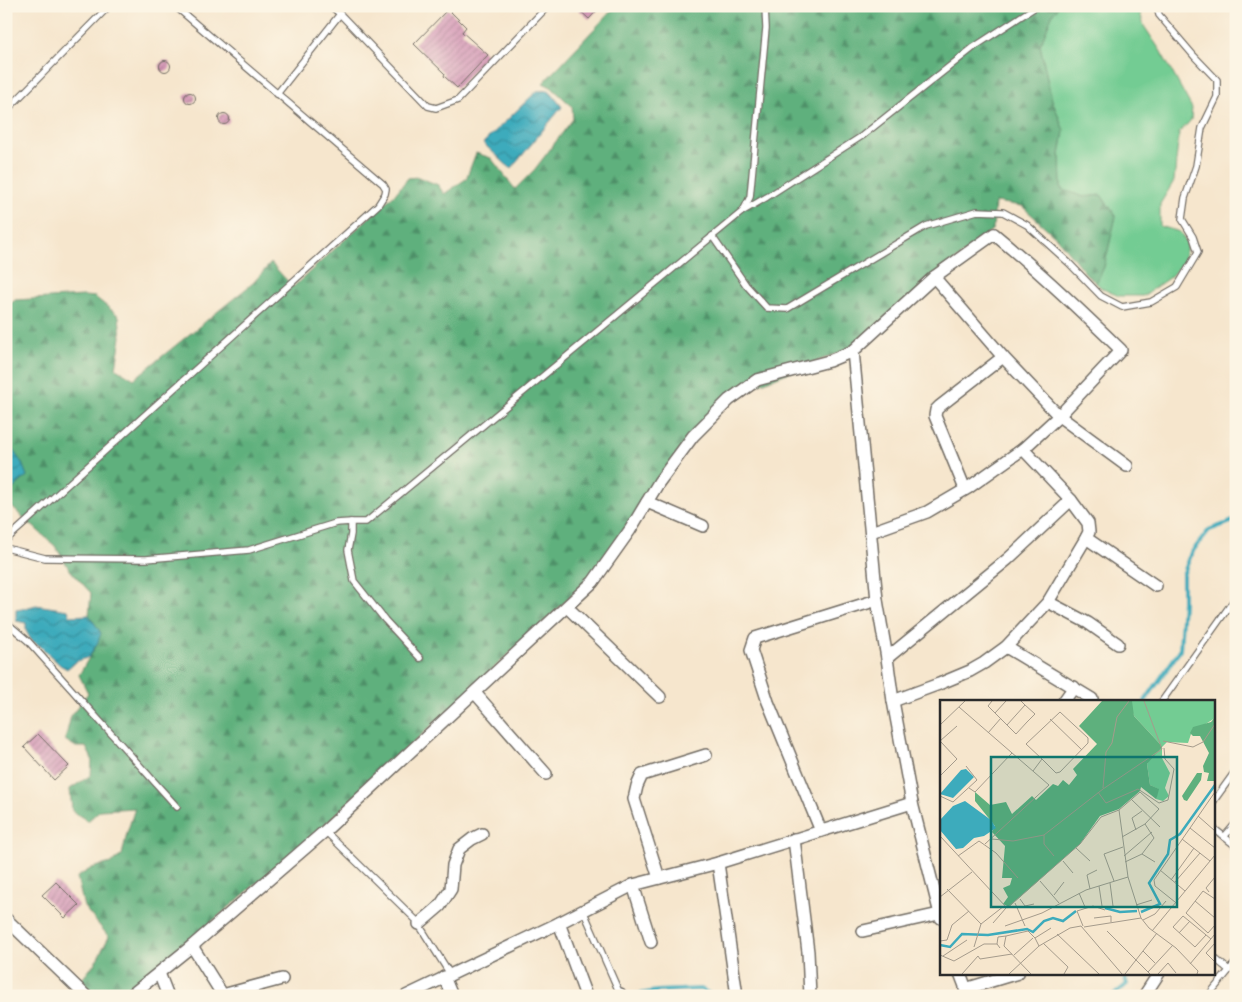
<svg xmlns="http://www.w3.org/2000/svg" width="1242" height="1002" font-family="Sriracha,sans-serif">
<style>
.green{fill:#73cc93;stroke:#4f7c5f}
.forest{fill:url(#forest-firs);stroke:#446e54}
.water{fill:url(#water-waves);stroke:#346b74}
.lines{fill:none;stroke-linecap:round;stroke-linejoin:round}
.stream{stroke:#3dabbc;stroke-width:4}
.building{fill:url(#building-hatch)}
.lane-casing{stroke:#726c64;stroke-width:8}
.street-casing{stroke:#726c64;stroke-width:14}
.lane{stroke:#fff;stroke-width:5.5}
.street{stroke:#fff;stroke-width:11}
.inset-river{fill:none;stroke:#3dabbc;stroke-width:2.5}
.inset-road{fill:none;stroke:#a59b8c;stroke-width:1}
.view{fill:#0f766e;fill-opacity:0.15;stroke:#0f766e;stroke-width:2.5}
.inset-edge{fill:none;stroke:#2b2b2b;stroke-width:2.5}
</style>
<defs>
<pattern id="forest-firs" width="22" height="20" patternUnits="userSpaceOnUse" patternTransform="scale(1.25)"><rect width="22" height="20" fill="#5eb07d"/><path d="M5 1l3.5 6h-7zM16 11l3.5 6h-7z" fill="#4e8f67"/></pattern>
<pattern id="water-waves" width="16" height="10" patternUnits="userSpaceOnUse" patternTransform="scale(1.25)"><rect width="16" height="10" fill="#3dabbc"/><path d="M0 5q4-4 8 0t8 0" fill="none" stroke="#338b99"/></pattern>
<pattern id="building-hatch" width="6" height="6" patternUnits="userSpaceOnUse" patternTransform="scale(1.25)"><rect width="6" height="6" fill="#d496b6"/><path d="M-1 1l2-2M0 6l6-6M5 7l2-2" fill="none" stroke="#ac7b94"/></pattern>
</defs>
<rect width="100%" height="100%" fill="#fcf5e5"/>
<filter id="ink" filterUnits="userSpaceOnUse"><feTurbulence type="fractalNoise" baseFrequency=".02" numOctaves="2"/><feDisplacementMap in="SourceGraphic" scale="10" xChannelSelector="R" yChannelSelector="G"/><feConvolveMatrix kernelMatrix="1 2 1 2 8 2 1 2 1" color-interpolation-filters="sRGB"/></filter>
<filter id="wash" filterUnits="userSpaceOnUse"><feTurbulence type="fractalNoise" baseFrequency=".0096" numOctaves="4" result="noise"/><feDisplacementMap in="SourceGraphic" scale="20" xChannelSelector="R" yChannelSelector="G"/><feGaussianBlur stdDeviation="1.12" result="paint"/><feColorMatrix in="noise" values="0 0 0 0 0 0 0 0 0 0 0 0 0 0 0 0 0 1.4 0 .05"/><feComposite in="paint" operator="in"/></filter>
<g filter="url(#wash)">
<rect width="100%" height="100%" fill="#f6e6cd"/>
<path class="green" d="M1059,6H1138L1144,26L1160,50L1192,108L1191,120L1179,133L1174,181L1160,204V226L1180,232L1187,244L1184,262L1170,277L1143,296H1119L1103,289L1096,283L1104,267L1116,216L1101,195L1084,197L1061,190L1060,155L1064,131L1051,97L1040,45L1053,13Z"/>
<path class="forest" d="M616,6H1059L1053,13L1040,45L1051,97L1064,131L1060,155L1061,189L1084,197L1101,195L1116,216L1104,267L1096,283L1086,274L1057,238L1022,206L995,202L993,229L851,348L726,397L617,541L590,579L320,829L157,969L123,996H91L79,983L95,963L109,937L84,907L77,877L92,868L111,863L122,855L127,833L135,808L100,810L88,821L72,811L70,789L91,775L92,759L86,747H76L65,740L71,716L88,693L79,675L98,642L100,633L89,615L91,593L70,570L55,546L6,502V495L27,476L6,440V307L15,300L84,296L95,297L119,316L121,337L116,368L134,379L253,283L271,263L293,287L396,193L408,178L418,177L438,185L444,194L466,179L476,153L491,158L515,189L535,169L573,119L572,106L551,87L543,83Z"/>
<g class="water">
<path d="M549,90L562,107L511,169L483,143L537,91Z"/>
<path d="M6,440L22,463L27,476L6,495Z"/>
<path d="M36,605L68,610L70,616L89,615L101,633L98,642L89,657L75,662L67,669L60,665L40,646L31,640L26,631V623L16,621V610L22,609Z"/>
</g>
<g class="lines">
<g class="stream">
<path d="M1145,701L1180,650L1183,602V575L1192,552L1209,530L1236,520"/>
<path d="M628,996L657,991L701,989L710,994L711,996"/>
<path d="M1113,996L1127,984L1123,973"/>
</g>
</g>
<g id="blocks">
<g class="building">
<path d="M575,6H601L589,19Z"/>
<path d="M448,9L466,27L462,32L488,55L457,88L444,76L445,74L414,44Z"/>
<circle cx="165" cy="66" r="5.5"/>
<circle cx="190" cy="98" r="5.5"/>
<circle cx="224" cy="119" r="5.5"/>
<path d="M38,734L69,766L54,780L24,747Z"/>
<path d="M56,882L79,905L65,918L42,895Z"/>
</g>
</g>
</g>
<g filter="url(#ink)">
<use href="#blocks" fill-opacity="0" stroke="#726c64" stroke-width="1"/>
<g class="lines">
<defs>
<g id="lane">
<path d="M340,14L428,106L436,108L458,100L548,6"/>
<path d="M277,94L340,14L331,6"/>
<path d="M6,111L109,6"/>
<path d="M743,211L750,197L766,28L765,6"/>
<path d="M712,236L746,285L767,308L787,309L926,226L977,211L1003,212L1027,225L1069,263L1101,296L1122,307L1151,302L1177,287L1198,252L1193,237L1182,219L1185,198L1196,166L1202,128L1217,97V80L1194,56L1159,15L1157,6"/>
<path d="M351,522H366L743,211L767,197L862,136L974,47L1037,6"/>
<path d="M6,540L378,205L385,194L386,189L383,184L175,6"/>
<path d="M6,548L45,558L146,559L249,550L336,523L351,522V534L348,550L354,581L385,620L420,658"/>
<path d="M6,622L28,641L177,807"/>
<path d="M1162,701L1236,597"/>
<path d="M1213,802L1236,770"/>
<path d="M1213,828L1236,846"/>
<path d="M325,831L416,920L450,974"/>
<path d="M1224,837L1236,823"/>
<path d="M583,910L620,994"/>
<path d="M1213,957L1229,970"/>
<path d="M1208,996L1236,962"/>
</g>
<g id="street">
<path d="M934,277L1003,357L1059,416L1127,466"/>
<path d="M853,351L934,277L994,234C1038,270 1080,310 1121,350L1059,416L1023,449L968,488L927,512L871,532"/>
<path d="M965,489L935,416L936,410L940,406L1003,357"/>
<path d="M647,502L703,526"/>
<path d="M1086,538L1156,586"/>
<path d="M1048,602L1088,623L1118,644"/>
<path d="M567,607L660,697"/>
<path d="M1006,647L1092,699"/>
<path d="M887,658L1008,559L1071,500"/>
<path d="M475,693L546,774"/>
<path d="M893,701L939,684L970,671L984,663L1006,647L1048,602L1086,538L1089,532L1088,523L1071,500L1023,449"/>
<path d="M1064,701L1074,687"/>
<path d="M821,831L768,702L751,650L755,638L877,600"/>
<path d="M794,839L808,952L810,996"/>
<path d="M718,863L737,996"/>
<path d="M659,878L634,799L637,786L642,775L706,755"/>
<path d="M633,885L651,942"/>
<path d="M6,919L86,996"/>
<path d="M559,923L586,996"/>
<path d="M419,924L440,906L451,889L453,865L459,849L472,839L482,834"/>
<path d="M863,931L939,914"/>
<path d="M192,946L222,994H226L282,979"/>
<path d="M159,973L168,996"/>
<path d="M960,973L968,994"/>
<path d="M444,977L452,996"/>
<path d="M965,989L1018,973"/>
<path d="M620,994L621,996"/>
<path d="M130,996L192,946L325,831L593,582L630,530L659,482L693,436L729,400L757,380L829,361L853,351L877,600L887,658L893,701L912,803L941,918"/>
<path d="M406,996L559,923L633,885L718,863L912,803"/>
<path d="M1144,996L1159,973"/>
</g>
</defs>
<use href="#lane" class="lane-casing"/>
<use href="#street" class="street-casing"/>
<use href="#lane" class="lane"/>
<use href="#street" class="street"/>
</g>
</g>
<g transform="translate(940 700)">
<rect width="275" height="275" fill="#f6e6cd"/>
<path d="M192,1H275V18L264,25L253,28L248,43L227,42L222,47V58L230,73L225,88L229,96L223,101L216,99L218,89L210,85L207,64L220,44L194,16L190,4Z" fill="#73cc93"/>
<path d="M162,1H192L194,16L220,44L222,47L207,64L210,85L219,89L217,97L216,99L201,87L200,91L179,109L160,116L140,144L69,207L63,204L68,197L63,188L70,185L72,178H62L65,146L52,132L55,126L35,101V92L50,105L66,102L72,114L92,96L96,100L113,84L118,86L123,80L129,85L137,75L133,69L157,44L139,26ZM275,17V81H267L269,73L264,72L263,66L269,53L260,36H253L250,33L253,27L271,22ZM257,73H262L261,80L247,101L244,100L242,96Z" fill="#5eb07d"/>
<path d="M26,69L34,77L13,98L0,94L21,70ZM25,101L51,120L56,128L44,136L34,138L23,148L16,149L0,130V120L13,106Z" fill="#3dabbc"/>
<path class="inset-river" d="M165,208L180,212L197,211M201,212L220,204L209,183L228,154L230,140L240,134L275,85M0,245L10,247L22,234L48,235L87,229L93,232L104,221L113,218L123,221L136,211"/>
<path class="inset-road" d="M52,1L48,6L67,25L85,5L81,1M19,7L109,85L45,144M55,13L66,1M110,19L142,50M0,25L25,1M67,25L76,34L87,22L95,14L85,5M48,33L61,18M0,41L17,59L0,76M0,41L17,26M223,41L253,47L263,42L275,24M93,71L102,59L86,44L120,12L148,38V43L120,72L116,73L102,59M29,88L35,92L72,53M163,88L166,52L172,43L177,17L189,1M158,92L166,103L198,89L219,103L228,100L234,69L225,59L224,48M0,96L13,102L37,80L26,66M191,99L220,127M179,110L200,92L219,109L205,124L182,137M258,116L275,131M250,128L275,148M196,130L192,118L202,111M104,135L163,89L222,49L204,1M0,136L67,208L140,144L161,117L179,110L188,177L201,218L209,228L236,248L258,271L257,274M52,139L73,141L104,135V144L114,156M242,139L270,161M136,148L150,161M202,154L215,162M18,156L39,141L56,153L78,178M184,156L212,132M123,161L133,173M185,162L202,154L214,138L205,124M220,170L245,191M231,180L254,148M100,181L119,203M174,181L164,154L183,147M235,182L260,153M170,183L173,206M159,186L162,206M7,189L41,224M150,189L147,175L157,170M269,192L266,188L275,177M139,193L145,207M114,195L124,182M0,197L32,172M80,199L85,206L94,204M275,199L263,191L246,213L268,233L275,225M255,201L275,218M235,202L215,186L214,180L275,92M75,203L85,226M196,205L212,200M154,218L171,216V222M203,220L215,214L226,201M53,223L66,208M65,226L102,213L146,190L188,177M143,226L137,211L153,206L165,210M144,227L201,218M167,231L210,274M212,231L275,155M239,233L250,221M117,234L159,274M266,235L255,247L233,227L243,216L271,239M66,236L88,231L95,238M0,241L7,240L12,225L29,211M103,243L128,267L124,274M275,243L266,253L275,262M57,244L58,237L66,236L64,246L91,274M99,246L95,238L111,228M34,247L41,224L64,206M203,251L215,263M0,255L14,261L44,244H57L60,248M74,255L93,238M3,256L27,240M250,264L275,234M208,272L233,245M22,274L38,256L40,259L72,254M69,274L99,246L130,228L141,226L182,274M185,274L217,233M218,274L228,263L236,273"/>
<path class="view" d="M51,57H237V207H51Z"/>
<rect width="275" height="275" class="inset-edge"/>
</g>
<rect width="1242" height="1002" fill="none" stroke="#fcf5e5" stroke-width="25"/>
</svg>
